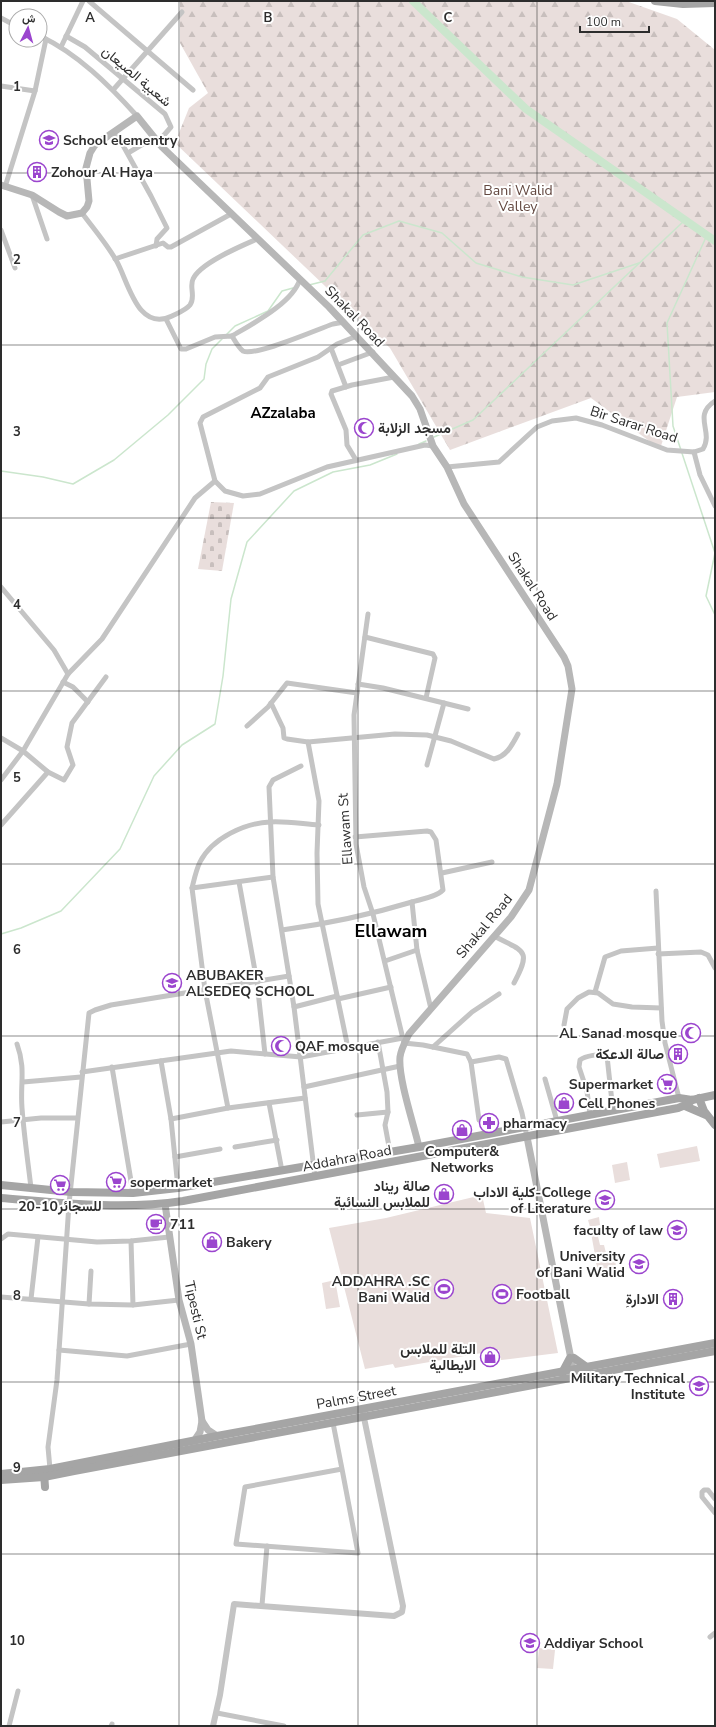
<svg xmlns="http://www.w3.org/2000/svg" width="716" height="1727" font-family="'Nunito Sans',Vazirmatn,sans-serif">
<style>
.green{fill:#e9dedc}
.forest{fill:url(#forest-firs)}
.cemetery{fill:url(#cemetery-stones)}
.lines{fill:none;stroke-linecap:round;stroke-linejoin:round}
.stream{stroke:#cbe6cd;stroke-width:1.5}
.river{stroke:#cbe6cd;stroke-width:8}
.minor{stroke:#c4c4c4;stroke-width:5}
.tertiary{stroke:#c4c4c4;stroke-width:6}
.secondary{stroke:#b7b7b7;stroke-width:7}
.primary{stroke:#a5a5a5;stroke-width:8}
.grid{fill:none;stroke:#2d2d2d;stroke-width:1;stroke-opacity:0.55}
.labels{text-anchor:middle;stroke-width:4;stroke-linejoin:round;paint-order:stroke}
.street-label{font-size:14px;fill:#2d2d2d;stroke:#fff}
.poi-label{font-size:14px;font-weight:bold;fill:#2d2d2d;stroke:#fff;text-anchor:start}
.park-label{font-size:14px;fill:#634840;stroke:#fff}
.neighbourhood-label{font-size:15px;font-weight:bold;fill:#000;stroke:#fff}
.district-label{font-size:18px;font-weight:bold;fill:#000;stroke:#fff}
.grid-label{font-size:13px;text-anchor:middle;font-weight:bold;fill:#2d2d2d;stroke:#fff;stroke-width:4;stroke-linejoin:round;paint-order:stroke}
</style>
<defs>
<pattern id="forest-firs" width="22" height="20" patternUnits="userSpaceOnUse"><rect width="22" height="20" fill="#e9dedc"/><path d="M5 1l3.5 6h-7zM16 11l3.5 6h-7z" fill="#c8bfbd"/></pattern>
<pattern id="cemetery-stones" width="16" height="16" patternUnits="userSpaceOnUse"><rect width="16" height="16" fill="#e9dedc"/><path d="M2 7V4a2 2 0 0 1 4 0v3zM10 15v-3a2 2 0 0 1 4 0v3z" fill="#c8bfbd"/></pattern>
</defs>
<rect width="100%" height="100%" fill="#fff"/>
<g class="green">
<path d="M697,1146L700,1161L660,1168L657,1154Z"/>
<path d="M627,1162L630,1180L615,1183L612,1165Z"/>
<path d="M482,1195L486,1213L530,1218L558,1353L501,1360L499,1350L395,1368L393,1364L365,1369L329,1228L386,1218Z"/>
<path d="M599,1217L600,1225L590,1227L588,1220Z"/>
<path d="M597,1232L600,1245H604L606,1253L595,1255L591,1233Z"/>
<path d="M615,1260L617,1272L600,1277L596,1263Z"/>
<path d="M335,1280L340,1307L326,1309L322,1283Z"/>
<path d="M539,1648L555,1650L553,1669L537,1668Z"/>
</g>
<path class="forest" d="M180,1H626L677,19L715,50V392L677,397L660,449L591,398L450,450L390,348L175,143L189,108L208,93L180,43Z"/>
<path class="cemetery" d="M211,502L234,503L222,571L198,569Z"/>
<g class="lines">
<g class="stream">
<path d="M707,235L667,323L673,426L715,553L706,596L715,615"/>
<path d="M309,285L325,281L363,235L399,221L442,233L476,263L522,277L573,285L639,263"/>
<path d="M226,335L235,326L268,311L282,291L293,288"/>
<path d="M434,437L473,420L685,220"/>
<path d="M419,444L426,441"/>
<path d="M1,471L43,477L73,484L114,460L168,415L204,379L206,364L212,349L222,339"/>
<path d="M1,934L21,928L61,911L120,849L154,776L182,745L215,724L223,676L231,599L247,542L294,491L333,472L370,465L397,454"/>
</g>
<path class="river" d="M413,1L526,109L715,241"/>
<g class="minor">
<path d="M89,1L193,90"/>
<path d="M1,18L16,26"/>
<path d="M40,36C78,54 109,85 137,116"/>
<path d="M66,36L85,47L165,114L171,127L158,142"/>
<path d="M61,47L83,1"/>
<path d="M1,86L35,91L46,39"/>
<path d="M113,90L182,12"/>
<path d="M115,131L151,196L167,228L157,239L156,246"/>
<path d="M128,153L153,138"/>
<path d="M5,187L35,91"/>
<path d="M32,195L47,239"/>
<path d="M82,213C93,228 106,243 116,260C128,280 137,333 172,316C178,313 186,310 190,305C196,297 189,287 193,279C200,263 241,246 257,239"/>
<path d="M1,230L15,268"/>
<path d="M115,259L163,243L168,247H171L231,214"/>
<path d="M166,319L181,349H186L215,337L232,336C235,341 239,348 243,351C255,357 318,329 333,324L344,322"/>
<path d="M232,336C252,324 293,303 300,279"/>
<path d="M357,336L337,344L318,357L268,377L260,388L203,417L200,423L215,481L225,491L243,496L260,494L327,467L425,445L433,446"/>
<path d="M331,348L346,387"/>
<path d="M338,365L373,352"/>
<path d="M694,452L700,475L715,506"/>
<path d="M356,460L347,445L346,430L331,394L332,391L352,385L394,377"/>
<path d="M447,467L499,462L537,427L552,421L576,418L602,425L667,450L694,452L703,449C714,431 692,416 715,401"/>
<path d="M1,587L54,650L68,674"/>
<path d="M368,614L354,715L356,844L364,887L373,914L404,1043L423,1045L467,1054L471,1062L479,1120"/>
<path d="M365,637L433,654L435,658L426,698"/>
<path d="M63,682L73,687L88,702"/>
<path d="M358,684L383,688L468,709"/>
<path d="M271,703L283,728L284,738L287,739L308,742L395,734L427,735L451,741L494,759C507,756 512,745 518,734"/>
<path d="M247,726L268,707L287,683L357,693"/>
<path d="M1,738L23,751L48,772L64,780L73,765L67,747L72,723L106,677"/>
<path d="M308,742L319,801L317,853L318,904L348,1048"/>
<path d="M427,765L444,703"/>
<path d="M301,766L273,780L269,787L273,877L294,1007L315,1177"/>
<path d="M1,780L23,751L68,674L102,639L195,498L215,481"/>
<path d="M1,825L48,772"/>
<path d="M442,873L492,862"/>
<path d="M239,882L257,982L265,1054"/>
<path d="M192,888L273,877"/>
<path d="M656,891L662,1021L665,1043L679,1098"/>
<path d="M412,902L417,950L431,1009"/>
<path d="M282,930C326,924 369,915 412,902C422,899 436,897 443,890L436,840L431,832L427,831L355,837"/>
<path d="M494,936C524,952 532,949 514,983"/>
<path d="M658,954L701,952L708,955L715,968"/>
<path d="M385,961L417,950"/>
<path d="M595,992L605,957L621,951L658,948"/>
<path d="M338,999L391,987"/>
<path d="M294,1007L337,996"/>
<path d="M564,1025L567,1009L578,998L589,992L598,993L613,1004L632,1007L661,1008"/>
<path d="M378,1042L387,1092L388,1112L385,1125L390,1152"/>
<path d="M17,1044C26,1069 20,1083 22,1108C24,1135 28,1162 31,1188"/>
<path d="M433,1047L472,1012L499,994"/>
<path d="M161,1061L171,1119L178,1188"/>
<path d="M471,1062L499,1057L506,1059L522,1113L527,1137"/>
<path d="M112,1067L133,1193"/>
<path d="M82,1072L231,1051L301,1057L403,1038"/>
<path d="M545,1079L557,1121"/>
<path d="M23,1082L81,1077"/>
<path d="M304,1087L400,1066"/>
<path d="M269,1103L282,1171"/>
<path d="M228,1108L205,990L192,888C194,880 196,870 200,862C212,838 245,823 270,822C286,821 303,824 319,825"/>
<path d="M357,1115L388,1112"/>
<path d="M590,1115L587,1091L579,1067L580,1060C585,1056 600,1053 607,1056L613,1111"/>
<path d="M171,1119L228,1108L305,1098"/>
<path d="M1,1122L41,1118H77"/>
<path d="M235,1147L277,1140"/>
<path d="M175,1157L220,1149"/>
<path d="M1,1239L8,1234L97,1242L131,1241L169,1237"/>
<path d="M131,1241L133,1305"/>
<path d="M1,1297L89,1304L133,1305L179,1300"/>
<path d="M31,1299L38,1237"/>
<path d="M89,1304L91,1271"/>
<path d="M59,1350L127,1356L191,1344"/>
<path d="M333,1423L342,1469L245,1487L236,1544L358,1553L342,1469"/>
<path d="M50,1469L48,1447L57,1380L69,1204L89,1013L95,1010L111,1005L289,976"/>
<path d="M715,1499L708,1490H704L702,1492V1497L715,1513"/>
<path d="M262,1605L267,1546"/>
<path d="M710,1637L715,1633"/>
<path d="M217,1713L284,1726"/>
<path d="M9,1726L18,1691"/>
<path d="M111,1726L112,1724"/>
</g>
<path class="tertiary" d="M213,1726L220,1695L234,1604L394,1616L402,1612L403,1606L363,1413"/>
<g class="secondary">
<path d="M1,185L32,195L59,212L67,216L82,213L87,207L89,201L86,168L90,153L95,145L137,116L162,147L329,307L412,396L420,409L433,446L447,467L464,504L564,657L568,666L572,689L557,784L529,890L511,917L409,1034C405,1042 401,1049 400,1057C398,1078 414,1125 419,1147"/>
<path d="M527,1137L574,1374"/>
<path d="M165,1204L179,1300L191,1344L202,1421L200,1432L194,1441"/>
<path d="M202,1421L208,1430L217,1436"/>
</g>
<g class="primary">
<path d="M655,1L683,4L715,3"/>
<path d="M699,1098L704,1111L715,1125"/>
<path d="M685,1106L706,1115"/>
<path d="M1,1185L71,1192L133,1193L178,1188L419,1147L679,1098L692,1100L715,1095"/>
<path d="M1,1198C62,1203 122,1210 183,1201L678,1108L688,1104L692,1100"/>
<path d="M574,1358L588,1368"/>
<path d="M562,1373L570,1358"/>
<path d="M44,1473L45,1487"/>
<path d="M1,1474L50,1469L217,1436L715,1343"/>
<path d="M1,1480L44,1477L74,1471L715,1351"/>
</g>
</g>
<path class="grid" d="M179,1V1726M358,1V1726M537,1V1726M1,173H715M1,345H715M1,518H715M1,691H715M1,864H715M1,1036H715M1,1209H715M1,1382H715M1,1554H715"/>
<defs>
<symbol id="school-ring" viewBox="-11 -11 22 22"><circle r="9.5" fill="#fff" stroke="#9b45ce" stroke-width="1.5"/><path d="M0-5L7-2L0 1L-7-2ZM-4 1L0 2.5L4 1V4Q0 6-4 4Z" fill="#9b45ce"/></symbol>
<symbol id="building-ring" viewBox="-11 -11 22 22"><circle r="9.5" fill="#fff" stroke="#9b45ce" stroke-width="1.5"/><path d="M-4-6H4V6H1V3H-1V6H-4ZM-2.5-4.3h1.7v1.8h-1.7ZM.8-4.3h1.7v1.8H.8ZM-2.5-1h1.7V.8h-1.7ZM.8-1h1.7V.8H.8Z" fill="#9b45ce"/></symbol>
<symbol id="mosque-ring" viewBox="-11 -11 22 22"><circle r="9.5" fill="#fff" stroke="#9b45ce" stroke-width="1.5"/><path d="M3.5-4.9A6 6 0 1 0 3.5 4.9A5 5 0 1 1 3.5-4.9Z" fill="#9b45ce"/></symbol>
<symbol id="supermarket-ring" viewBox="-11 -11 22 22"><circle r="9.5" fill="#fff" stroke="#9b45ce" stroke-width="1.5"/><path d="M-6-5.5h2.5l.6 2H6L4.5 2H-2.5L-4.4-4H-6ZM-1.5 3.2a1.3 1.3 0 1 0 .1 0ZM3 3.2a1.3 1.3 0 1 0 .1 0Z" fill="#9b45ce"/></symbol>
<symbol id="shop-ring" viewBox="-11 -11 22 22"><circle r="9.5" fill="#fff" stroke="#9b45ce" stroke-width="1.5"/><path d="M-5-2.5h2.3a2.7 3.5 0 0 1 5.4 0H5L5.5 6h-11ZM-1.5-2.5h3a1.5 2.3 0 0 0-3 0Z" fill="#9b45ce"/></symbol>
<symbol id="pharmacy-ring" viewBox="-11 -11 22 22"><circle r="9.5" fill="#fff" stroke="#9b45ce" stroke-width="1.5"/><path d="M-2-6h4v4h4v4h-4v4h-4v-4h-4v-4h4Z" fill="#9b45ce"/></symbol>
<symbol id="university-ring" viewBox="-11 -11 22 22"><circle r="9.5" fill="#fff" stroke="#9b45ce" stroke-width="1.5"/><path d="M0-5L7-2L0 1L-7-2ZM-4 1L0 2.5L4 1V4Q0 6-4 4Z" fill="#9b45ce"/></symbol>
<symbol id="cafe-ring" viewBox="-11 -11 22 22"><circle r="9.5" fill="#fff" stroke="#9b45ce" stroke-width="1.5"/><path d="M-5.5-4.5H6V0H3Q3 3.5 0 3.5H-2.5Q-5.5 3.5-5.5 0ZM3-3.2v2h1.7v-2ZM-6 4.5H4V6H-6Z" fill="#9b45ce"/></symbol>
<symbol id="stadium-ring" viewBox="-11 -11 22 22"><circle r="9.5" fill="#fff" stroke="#9b45ce" stroke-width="1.5"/><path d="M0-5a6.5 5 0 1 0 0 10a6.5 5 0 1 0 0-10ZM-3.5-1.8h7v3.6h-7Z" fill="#9b45ce"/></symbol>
</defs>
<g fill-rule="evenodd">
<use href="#school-ring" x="38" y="129" width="22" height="22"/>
<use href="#building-ring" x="26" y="161" width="22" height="22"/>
<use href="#mosque-ring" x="353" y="417" width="22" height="22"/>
<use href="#school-ring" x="161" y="972" width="22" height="22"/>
<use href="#mosque-ring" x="680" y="1022" width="22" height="22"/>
<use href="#mosque-ring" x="270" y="1035" width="22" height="22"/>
<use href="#building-ring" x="667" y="1043" width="22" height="22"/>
<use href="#supermarket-ring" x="656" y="1073" width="22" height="22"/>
<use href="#shop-ring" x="553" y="1092" width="22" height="22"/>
<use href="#pharmacy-ring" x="478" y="1112" width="22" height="22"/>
<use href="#shop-ring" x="451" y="1119" width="22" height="22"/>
<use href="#supermarket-ring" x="105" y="1171" width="22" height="22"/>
<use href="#supermarket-ring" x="49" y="1174" width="22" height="22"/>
<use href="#shop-ring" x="433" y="1183" width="22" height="22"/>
<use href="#university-ring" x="594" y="1189" width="22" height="22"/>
<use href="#cafe-ring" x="145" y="1213" width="22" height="22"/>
<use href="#university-ring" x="666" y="1219" width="22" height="22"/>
<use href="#shop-ring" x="201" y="1231" width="22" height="22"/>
<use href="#university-ring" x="628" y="1253" width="22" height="22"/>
<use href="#stadium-ring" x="433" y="1278" width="22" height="22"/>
<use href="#stadium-ring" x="491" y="1283" width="22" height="22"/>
<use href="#building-ring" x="662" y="1288" width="22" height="22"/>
<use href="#shop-ring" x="479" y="1346" width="22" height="22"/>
<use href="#university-ring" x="688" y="1375" width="22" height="22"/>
<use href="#school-ring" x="519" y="1632" width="22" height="22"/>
</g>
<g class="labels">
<g class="street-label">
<text transform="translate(137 76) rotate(40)" y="5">شعبية الصيعان</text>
<text transform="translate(355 316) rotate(46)" y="5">Shakal Road</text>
<text transform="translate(634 424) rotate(18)" y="5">Bir Sarar Road</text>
<text transform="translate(533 586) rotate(57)" y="5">Shakal Road</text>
<text transform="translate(345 829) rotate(-94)" y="5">Ellawam St</text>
<text transform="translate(484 926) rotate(-50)" y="5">Shakal Road</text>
<text transform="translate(347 1158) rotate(-11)" y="5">Addahra Road</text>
<text transform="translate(196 1310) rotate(77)" y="5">Tipesti St</text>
<text transform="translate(356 1397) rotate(-10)" y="5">Palms Street</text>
</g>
<g class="poi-label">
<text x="63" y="145">School elementry</text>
<text x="51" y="177">Zohour Al Haya</text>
<text x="378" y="433">مسجد الزلابة</text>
<text x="186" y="980">ABUBAKER<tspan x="186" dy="16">ALSEDEQ SCHOOL</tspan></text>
<text x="677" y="1038" text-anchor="end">AL Sanad mosque</text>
<text x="295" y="1051">QAF mosque</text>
<text x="664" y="1059" text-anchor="end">صالة الدعكة</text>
<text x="653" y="1089" text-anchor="end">Supermarket</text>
<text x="578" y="1108">Cell Phones</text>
<text x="503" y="1128">pharmacy</text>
<text x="462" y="1156" text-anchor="middle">Computer&amp;<tspan x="462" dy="16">Networks</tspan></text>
<text x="130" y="1187">sopermarket</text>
<text x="430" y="1191" text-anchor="end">صالة ريناد<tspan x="430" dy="16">للملابس النسائية</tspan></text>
<text x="591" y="1197" text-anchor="end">كلية الاداب-College<tspan x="591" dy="16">of Literature</tspan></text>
<text x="60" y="1211" text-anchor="middle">20-10للسجائر</text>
<text x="170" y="1229">711</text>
<text x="663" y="1235" text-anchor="end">faculty of law</text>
<text x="226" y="1247">Bakery</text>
<text x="625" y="1261" text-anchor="end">University<tspan x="625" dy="16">of Bani Walid</tspan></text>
<text x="430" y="1286" text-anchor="end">ADDAHRA .SC<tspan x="430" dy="16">Bani Walid</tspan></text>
<text x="516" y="1299">Football</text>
<text x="659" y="1304" text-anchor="end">ِالادارة</text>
<text x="476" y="1354" text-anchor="end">التلة للملابس<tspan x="476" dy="16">الايطالية</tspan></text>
<text x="685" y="1383" text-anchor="end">Military Technical<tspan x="685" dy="16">Institute</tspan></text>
<text x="544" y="1648">Addiyar School</text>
</g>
<g class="park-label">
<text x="518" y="195">Bani Walid<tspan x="518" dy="16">Valley</tspan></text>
</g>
<g class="neighbourhood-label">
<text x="283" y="418">AZzalaba</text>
</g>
<g class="district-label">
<text x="391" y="937">Ellawam</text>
</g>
</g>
<g class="grid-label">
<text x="90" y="22">A</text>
<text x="268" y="22">B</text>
<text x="448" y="22">C</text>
<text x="17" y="91">1</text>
<text x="17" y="264">2</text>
<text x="17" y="436">3</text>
<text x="17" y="609">4</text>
<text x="17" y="782">5</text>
<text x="17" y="954">6</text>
<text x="17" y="1127">7</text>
<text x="17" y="1300">8</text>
<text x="17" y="1472">9</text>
<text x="17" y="1645">10</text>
</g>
<rect width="716" height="1727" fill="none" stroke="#2d2d2d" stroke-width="4"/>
<g transform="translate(28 28) rotate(6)"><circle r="19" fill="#ffffff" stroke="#ababab"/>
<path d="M0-3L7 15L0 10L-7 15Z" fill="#9b45ce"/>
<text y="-6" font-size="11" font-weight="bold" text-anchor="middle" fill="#2d2d2d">ش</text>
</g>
<path d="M580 26v6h69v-6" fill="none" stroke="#2d2d2d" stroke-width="2"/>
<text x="586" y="26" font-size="12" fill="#2d2d2d" stroke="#ffffff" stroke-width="3" paint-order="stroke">100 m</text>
</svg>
